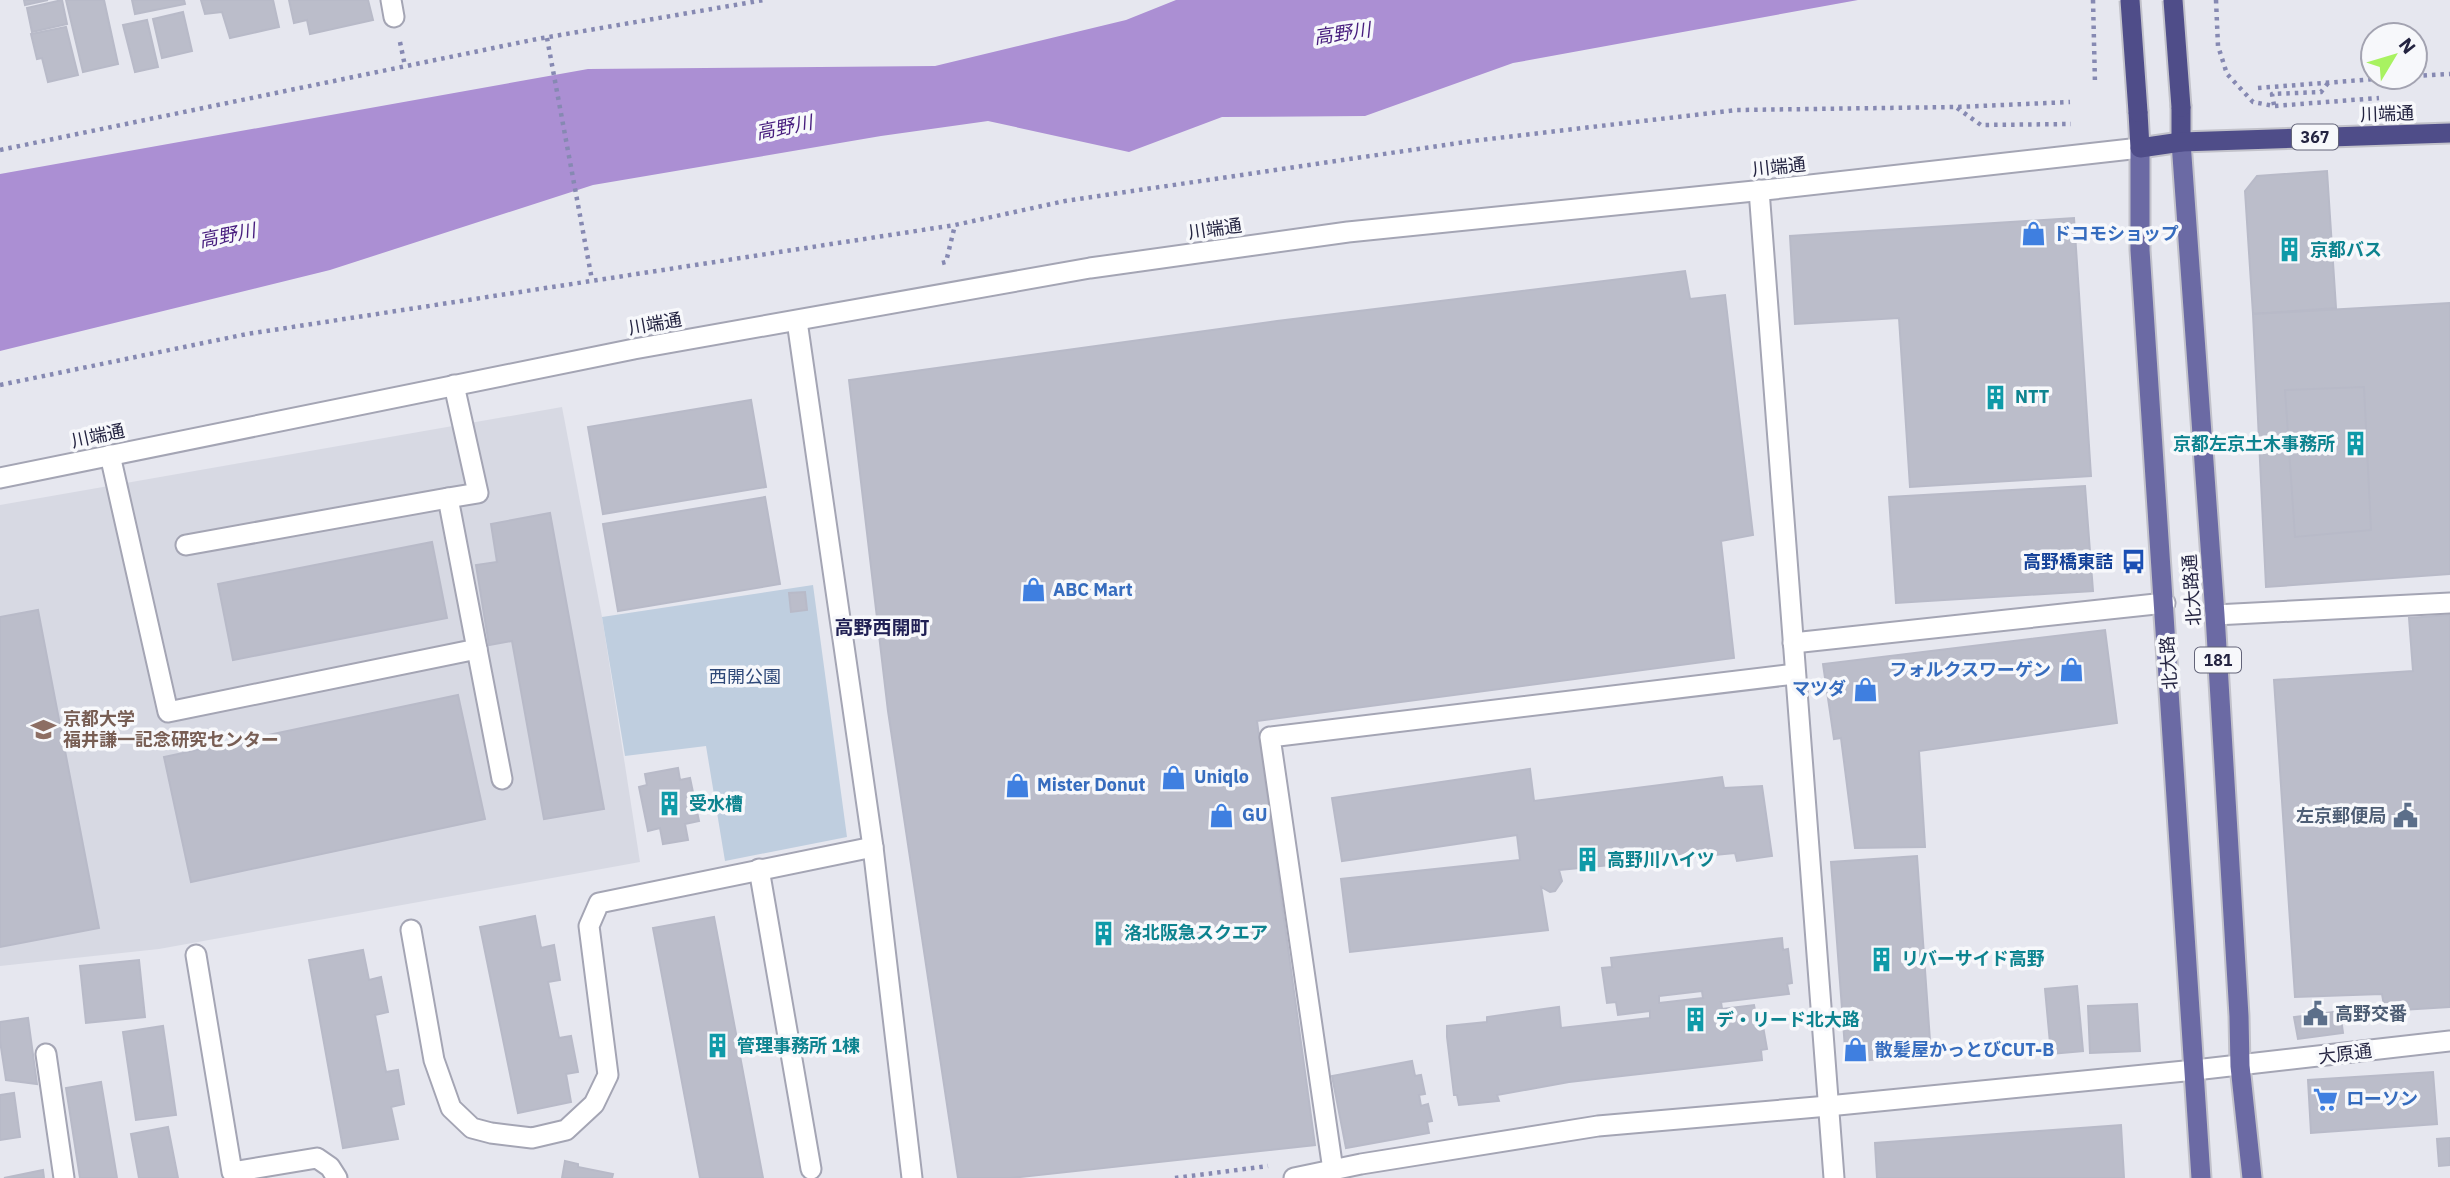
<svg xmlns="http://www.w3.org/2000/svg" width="2450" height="1178" font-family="'IBM Plex Sans','Noto Sans JP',sans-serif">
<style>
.built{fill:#d7d9e3}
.green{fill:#bfcedf}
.water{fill:#ab8fd3}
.building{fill:#bbbdca;stroke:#b8bac8;stroke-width:2;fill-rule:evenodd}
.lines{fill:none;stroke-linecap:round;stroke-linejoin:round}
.service-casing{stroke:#a4a5b4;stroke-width:23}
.minor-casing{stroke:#a4a5b4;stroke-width:23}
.tertiary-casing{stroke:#a4a5b4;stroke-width:23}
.primary-casing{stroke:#c2c2ca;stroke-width:23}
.trunk-casing{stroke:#c2c2ca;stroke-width:23}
.path{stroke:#8689b2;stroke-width:4.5;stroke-dasharray:3.5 5;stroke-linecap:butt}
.service{stroke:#fff;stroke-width:19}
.minor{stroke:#fff;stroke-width:19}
.tertiary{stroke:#fff;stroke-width:19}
.primary{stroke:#6b6aa4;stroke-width:19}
.trunk{stroke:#4f4d89;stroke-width:19}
.trunk-bridge-casing{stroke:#c2c2ca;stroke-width:23;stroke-linecap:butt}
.trunk-bridge{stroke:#4f4d89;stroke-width:19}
.labels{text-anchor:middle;stroke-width:7;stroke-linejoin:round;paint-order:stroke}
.shield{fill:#f7f8fb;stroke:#636479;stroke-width:2}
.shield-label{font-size:16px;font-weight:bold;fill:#242441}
.street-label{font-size:18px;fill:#242441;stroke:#f7f8fb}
.shop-label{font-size:18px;font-weight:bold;fill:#366cbe;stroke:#f7f8fb;text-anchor:start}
.culture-label{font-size:18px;font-weight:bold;fill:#0d838f;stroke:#f7f8fb;text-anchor:start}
.transit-label{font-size:18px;font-weight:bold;fill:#164399;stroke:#f7f8fb;text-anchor:end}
.park-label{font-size:18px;fill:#2e4878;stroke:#f7f8fb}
.education-label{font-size:18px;font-weight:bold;fill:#785e54;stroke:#f7f8fb;text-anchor:start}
.service-label{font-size:18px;font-weight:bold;fill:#4e5e75;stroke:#f7f8fb;text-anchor:end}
.water-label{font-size:19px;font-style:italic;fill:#471d7e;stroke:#f7f8fb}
.neighbourhood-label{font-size:19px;font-weight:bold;fill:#202054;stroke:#f7f8fb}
</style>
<rect width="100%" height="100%" fill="#e6e7ef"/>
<path class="built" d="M562,407L602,617L640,862L159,949L0,966V505Z"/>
<path class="green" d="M813,585L847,837L725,861L706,746L625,756L602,617Z"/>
<path class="water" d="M1176,0H1858L1513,63L1365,116L1222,117L1129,152L988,121L881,136L593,185L330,270L0,351V174L588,69L935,66L1126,20Z"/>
<g class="building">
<path d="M24,0H48L25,5Z"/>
<path d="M62,0L67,24L32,32L27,8Z"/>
<path d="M66,0H104L118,64L83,72Z"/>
<path d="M132,0H184L185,4L135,14Z"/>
<path d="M201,0H273L279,27L230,38L222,12L205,14Z"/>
<path d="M289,0H368L373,20L310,34L307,20L294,23Z"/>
<path d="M183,12L192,51L162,58L153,19Z"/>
<path d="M147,20L158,67L135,72L123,25Z"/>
<path d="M66,27L78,75L48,82L42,58L37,59L31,34Z"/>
<path d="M2327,171L2336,308L2253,314L2245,191L2257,176Z"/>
<path d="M2074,218L2091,476L1910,487L1899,318L1795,324L1790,236Z"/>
<path d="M1685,271L1690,299L1725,295L1753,535L1721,541L1734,658L1257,721L1315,1145L1011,1178H958L888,711L849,380L1277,321Z"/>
<path d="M2450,303V574L2266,587L2253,314Z"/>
<path d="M2364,387L2371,530L2295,537L2285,390Z"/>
<path d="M751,400L766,487L603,514L588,427Z"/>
<path d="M2085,486L2093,591L1896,603L1889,497Z"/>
<path d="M765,497L780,584L618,611L603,524Z"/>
<path d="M550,513L604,809L544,819L512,641L489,645L476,565L497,562L491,524Z"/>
<path d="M432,542L447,618L233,660L218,584Z"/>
<path d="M805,592L807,610L791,612L789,593Z"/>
<path d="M38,610L99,928L0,947V617Z"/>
<path d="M2450,615V1007L2385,1011L2382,994L2295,997L2274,680L2413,671L2409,618Z"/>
<path d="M2105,630L2117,723L1919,751L1925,847L1855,848L1841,738L1834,739L1823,664Z"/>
<path d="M458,695L485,819L191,882L164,757Z"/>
<path d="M678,768L680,780L690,778L699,821L685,824L688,840L663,844L660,828L648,831L639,787L647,785L645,774Z"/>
<path d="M1530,769L1534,801L1722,777L1724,788L1762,786L1772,856L1737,861L1735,853L1559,870L1562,881L1555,891L1550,892L1541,887L1548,930L1350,952L1341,879L1520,860L1517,835L1342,861L1332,798Z"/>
<path d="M1917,856L1931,1055L1846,1062L1831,862Z"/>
<path d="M535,916L541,948L554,945L560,980L548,982L559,1038L571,1036L578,1072L566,1074L571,1102L518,1113L480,927Z"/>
<path d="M714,917L737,1039L758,1037L759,1053L740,1056L763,1178H700L653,928Z"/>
<path d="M1782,938L1783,950L1788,949L1792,983L1787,984L1789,994L1721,1002L1722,1009L1754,1005L1756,1015H1761L1767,1049L1761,1050L1762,1060L1569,1082L1497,1095L1499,1101L1459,1105L1457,1095H1454L1447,1037V1026L1487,1022V1017L1559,1007L1561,1028L1650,1018V1011L1618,1015L1616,1002L1607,1003L1602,968L1612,967L1611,958ZM1702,991L1703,998L1659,1003V996Z"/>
<path d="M363,950L369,980L381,977L388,1012L375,1015L386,1072L398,1070L404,1104L391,1107L398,1139L343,1148L309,960Z"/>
<path d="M139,960L145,1017L86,1023L80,966Z"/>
<path d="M2077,986L2083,1051L2051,1054L2045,989Z"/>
<path d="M2137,1004L2140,1051L2090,1053L2088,1006Z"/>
<path d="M2340,1011L2343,1033L2298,1039L2294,1017Z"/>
<path d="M28,1018L37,1084L6,1080L0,1041V1022Z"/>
<path d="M163,1026L176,1115L136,1120L123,1032Z"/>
<path d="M1412,1061L1415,1076L1421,1075L1425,1094L1419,1095L1421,1106L1428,1104L1432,1121L1427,1122L1429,1133L1346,1148L1332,1076Z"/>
<path d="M2433,1072L2437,1124L2311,1133L2308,1080Z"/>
<path d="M101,1082L117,1178H80L66,1088Z"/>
<path d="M14,1093L20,1137L0,1140V1095Z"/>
<path d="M2121,1125L2124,1178H1877L1875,1143Z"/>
<path d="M168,1127L178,1178H139L131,1134Z"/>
<path d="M2450,1138V1165L2439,1166L2437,1139Z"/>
<path d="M565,1161L578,1164V1167L613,1174L612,1178H562Z"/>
<path d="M43,1170L44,1178H4Z"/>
</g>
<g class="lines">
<defs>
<g id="service">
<path d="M391,0L394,17"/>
<path d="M110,455L168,712L477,649L448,498L478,493L454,385"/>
<path d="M186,545L448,498"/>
<path d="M477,649L502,779"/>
<path d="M759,869L811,1169"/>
<path d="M411,930L434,1060L451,1108L472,1128L491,1133L532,1138L566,1130L594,1104L608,1075L589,926L599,903L873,847"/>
<path d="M196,955L232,1172L317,1158L330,1167L337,1178"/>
<path d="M1333,1170L1270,737L1795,674"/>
</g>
<g id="minor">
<path d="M1759,190L1834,1178"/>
<path d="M2215,615L2450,603"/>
<path d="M1793,643L2165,603"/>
<path d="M46,1054L64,1178"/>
<path d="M1294,1178L1361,1164L1598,1126L1828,1106L2195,1070L2450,1041"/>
</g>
<g id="tertiary">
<path d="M797,321L873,847L912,1178"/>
<path d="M0,478L634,349L1090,268L1348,232L1774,189L2140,148"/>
</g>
<g id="primary">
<path d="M2181,142L2215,615L2239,1016L2240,1066L2252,1178"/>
<path d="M2140,148V250L2201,1178"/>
</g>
<g id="trunk">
<path d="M2181,107V142"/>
<path d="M2138,112L2140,148L2181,142L2450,133"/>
</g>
</defs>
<use href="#service" class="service-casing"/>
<use href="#minor" class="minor-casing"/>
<use href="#tertiary" class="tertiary-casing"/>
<use href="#primary" class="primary-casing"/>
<use href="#trunk" class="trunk-casing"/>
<g class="path">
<path d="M2093,0L2095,84"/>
<path d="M2216,0L2218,46L2227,74L2253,102L2274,106L2379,98"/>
<path d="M547,38L592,280"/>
<path d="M400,42L405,66"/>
<path d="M2415,76L2450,74"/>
<path d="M2258,88L2402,77"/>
<path d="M2274,105L2272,94L2321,92L2328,83"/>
<path d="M1957,108L1981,125L2071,124"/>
<path d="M0,150L537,39L764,0"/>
<path d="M942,263L946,262L955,225"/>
<path d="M0,385L247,334L955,225L1065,201L1472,141L1737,110L1956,107L2070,102"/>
<path d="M1175,1178L1268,1166"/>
</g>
<use href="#service" class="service"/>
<use href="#minor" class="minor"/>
<use href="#tertiary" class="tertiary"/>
<use href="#primary" class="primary"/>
<use href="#trunk" class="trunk"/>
<defs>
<g id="trunk-bridge">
<path d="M2130,0L2138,112"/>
<path d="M2173,0L2181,107"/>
</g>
</defs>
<use href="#trunk-bridge" class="trunk-bridge-casing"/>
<use href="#trunk-bridge" class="trunk-bridge"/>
</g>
<defs>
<symbol id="shop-bare" viewBox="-9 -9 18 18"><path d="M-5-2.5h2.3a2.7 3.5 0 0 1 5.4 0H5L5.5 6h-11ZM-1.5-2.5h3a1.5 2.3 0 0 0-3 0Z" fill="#3f7fe0" stroke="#f7f8fb" stroke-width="2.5" paint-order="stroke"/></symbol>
<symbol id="building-bare" viewBox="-9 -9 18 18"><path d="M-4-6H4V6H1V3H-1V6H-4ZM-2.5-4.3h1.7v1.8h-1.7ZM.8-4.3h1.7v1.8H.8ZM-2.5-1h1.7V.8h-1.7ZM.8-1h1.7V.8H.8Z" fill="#0f9aa8" stroke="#f7f8fb" stroke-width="2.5" paint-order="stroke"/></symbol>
<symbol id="bus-bare" viewBox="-9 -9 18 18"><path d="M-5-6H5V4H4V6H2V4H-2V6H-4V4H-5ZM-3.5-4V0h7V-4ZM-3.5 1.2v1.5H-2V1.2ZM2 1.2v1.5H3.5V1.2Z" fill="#1a4fb4" stroke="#f7f8fb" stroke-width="2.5" paint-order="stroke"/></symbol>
<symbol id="university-bare" viewBox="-9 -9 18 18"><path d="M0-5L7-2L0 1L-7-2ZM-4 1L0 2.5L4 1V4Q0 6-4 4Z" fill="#8d6e63" stroke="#f7f8fb" stroke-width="2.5" paint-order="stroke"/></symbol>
<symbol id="civic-bare" viewBox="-9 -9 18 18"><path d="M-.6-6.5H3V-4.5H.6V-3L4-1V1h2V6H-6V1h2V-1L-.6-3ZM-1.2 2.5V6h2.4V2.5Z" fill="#5c6f8a" stroke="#f7f8fb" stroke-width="2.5" paint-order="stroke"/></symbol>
<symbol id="supermarket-bare" viewBox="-9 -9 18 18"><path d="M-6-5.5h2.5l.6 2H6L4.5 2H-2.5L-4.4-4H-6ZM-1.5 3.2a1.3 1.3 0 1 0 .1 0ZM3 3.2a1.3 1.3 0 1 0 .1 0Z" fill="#3f7fe0" stroke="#f7f8fb" stroke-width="2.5" paint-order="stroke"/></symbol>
</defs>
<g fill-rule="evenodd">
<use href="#shop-bare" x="2016" y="216" width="35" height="35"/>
<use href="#building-bare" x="2272" y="232" width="35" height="35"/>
<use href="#building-bare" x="1978" y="380" width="35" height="35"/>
<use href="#building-bare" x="2338" y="426" width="35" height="35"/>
<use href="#bus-bare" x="2116" y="544" width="35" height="35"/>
<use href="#shop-bare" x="1016" y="572" width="35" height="35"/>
<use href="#shop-bare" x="2054" y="652" width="35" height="35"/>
<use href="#shop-bare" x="1848" y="672" width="35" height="35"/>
<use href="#university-bare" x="26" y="712" width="35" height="35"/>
<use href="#shop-bare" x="1156" y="760" width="35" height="35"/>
<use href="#shop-bare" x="1000" y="768" width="35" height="35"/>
<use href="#building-bare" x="652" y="786" width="35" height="35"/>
<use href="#shop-bare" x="1204" y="798" width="35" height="35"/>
<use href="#civic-bare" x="2388" y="798" width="35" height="35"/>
<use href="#building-bare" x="1570" y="842" width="35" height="35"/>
<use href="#building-bare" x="1086" y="916" width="35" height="35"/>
<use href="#building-bare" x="1864" y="942" width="35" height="35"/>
<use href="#civic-bare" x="2298" y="996" width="35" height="35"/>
<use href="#building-bare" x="1678" y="1002" width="35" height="35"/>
<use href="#building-bare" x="700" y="1028" width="35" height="35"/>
<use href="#shop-bare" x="1838" y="1032" width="35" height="35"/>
<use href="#supermarket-bare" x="2308" y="1082" width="35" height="35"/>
</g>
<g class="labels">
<g class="shield">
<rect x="2292" y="124.5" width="46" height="25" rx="5"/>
<rect x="2195" y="647.5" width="46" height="25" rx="5"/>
</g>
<g class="shield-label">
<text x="2315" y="143">367</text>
<text x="2218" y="666">181</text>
</g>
<g class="street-label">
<text transform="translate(2387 114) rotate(-2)" y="6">川端通</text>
<text transform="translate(1779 167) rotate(-6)" y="6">川端通</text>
<text transform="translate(1215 229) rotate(-8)" y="6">川端通</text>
<text transform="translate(655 324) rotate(-10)" y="6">川端通</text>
<text transform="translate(98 436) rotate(-12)" y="6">川端通</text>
<text transform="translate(2192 590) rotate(-94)" y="6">北大路通</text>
<text transform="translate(2169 663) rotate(-94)" y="6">北大路</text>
<text transform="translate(2345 1054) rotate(-7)" y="6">大原通</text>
</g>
<g class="shop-label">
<text x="2053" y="240">ドコモショップ</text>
<text x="1053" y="596">ABC Mart</text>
<text x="2051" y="676" text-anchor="end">フォルクスワーゲン</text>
<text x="1846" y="695" text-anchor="end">マツダ</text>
<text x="1194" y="783">Uniqlo</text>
<text x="1037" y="791">Mister Donut</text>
<text x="1242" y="821">GU</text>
<text x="1875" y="1056">散髪屋かっとびCUT-B</text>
<text x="2346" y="1105">ローソン</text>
</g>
<g class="culture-label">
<text x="2310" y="256">京都バス</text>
<text x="2015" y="403">NTT</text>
<text x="2335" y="450" text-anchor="end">京都左京土木事務所</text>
<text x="689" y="810">受水槽</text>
<text x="1607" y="866">高野川ハイツ</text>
<text x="1124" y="939">洛北阪急スクエア</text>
<text x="1901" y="965">リバーサイド高野</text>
<text x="1716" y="1026">デ・リード北大路</text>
<text x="737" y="1052">管理事務所 1棟</text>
</g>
<g class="transit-label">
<text x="2113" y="568">高野橋東詰</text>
</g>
<g class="park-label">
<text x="745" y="683">西開公園</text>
</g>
<g class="education-label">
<text x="63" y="725">京都大学<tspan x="63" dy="21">福井謙一記念研究センター</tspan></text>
</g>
<g class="service-label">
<text x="2386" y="822">左京郵便局</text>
<text x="2335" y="1020" text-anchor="start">高野交番</text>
</g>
<g class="water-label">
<text transform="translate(1342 33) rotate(-8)" y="7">高野川</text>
<text transform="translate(784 127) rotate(-11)" y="7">高野川</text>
<text transform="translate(227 235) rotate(-11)" y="7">高野川</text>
</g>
<g class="neighbourhood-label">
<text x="882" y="634">高野西開町</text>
</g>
</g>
<g transform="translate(2394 56) rotate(52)"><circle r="33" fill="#f7f8fb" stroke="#a3a3b1" stroke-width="2"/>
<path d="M0-5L12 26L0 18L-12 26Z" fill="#a8f261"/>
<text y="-10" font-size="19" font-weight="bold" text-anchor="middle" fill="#242441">N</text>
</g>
</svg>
